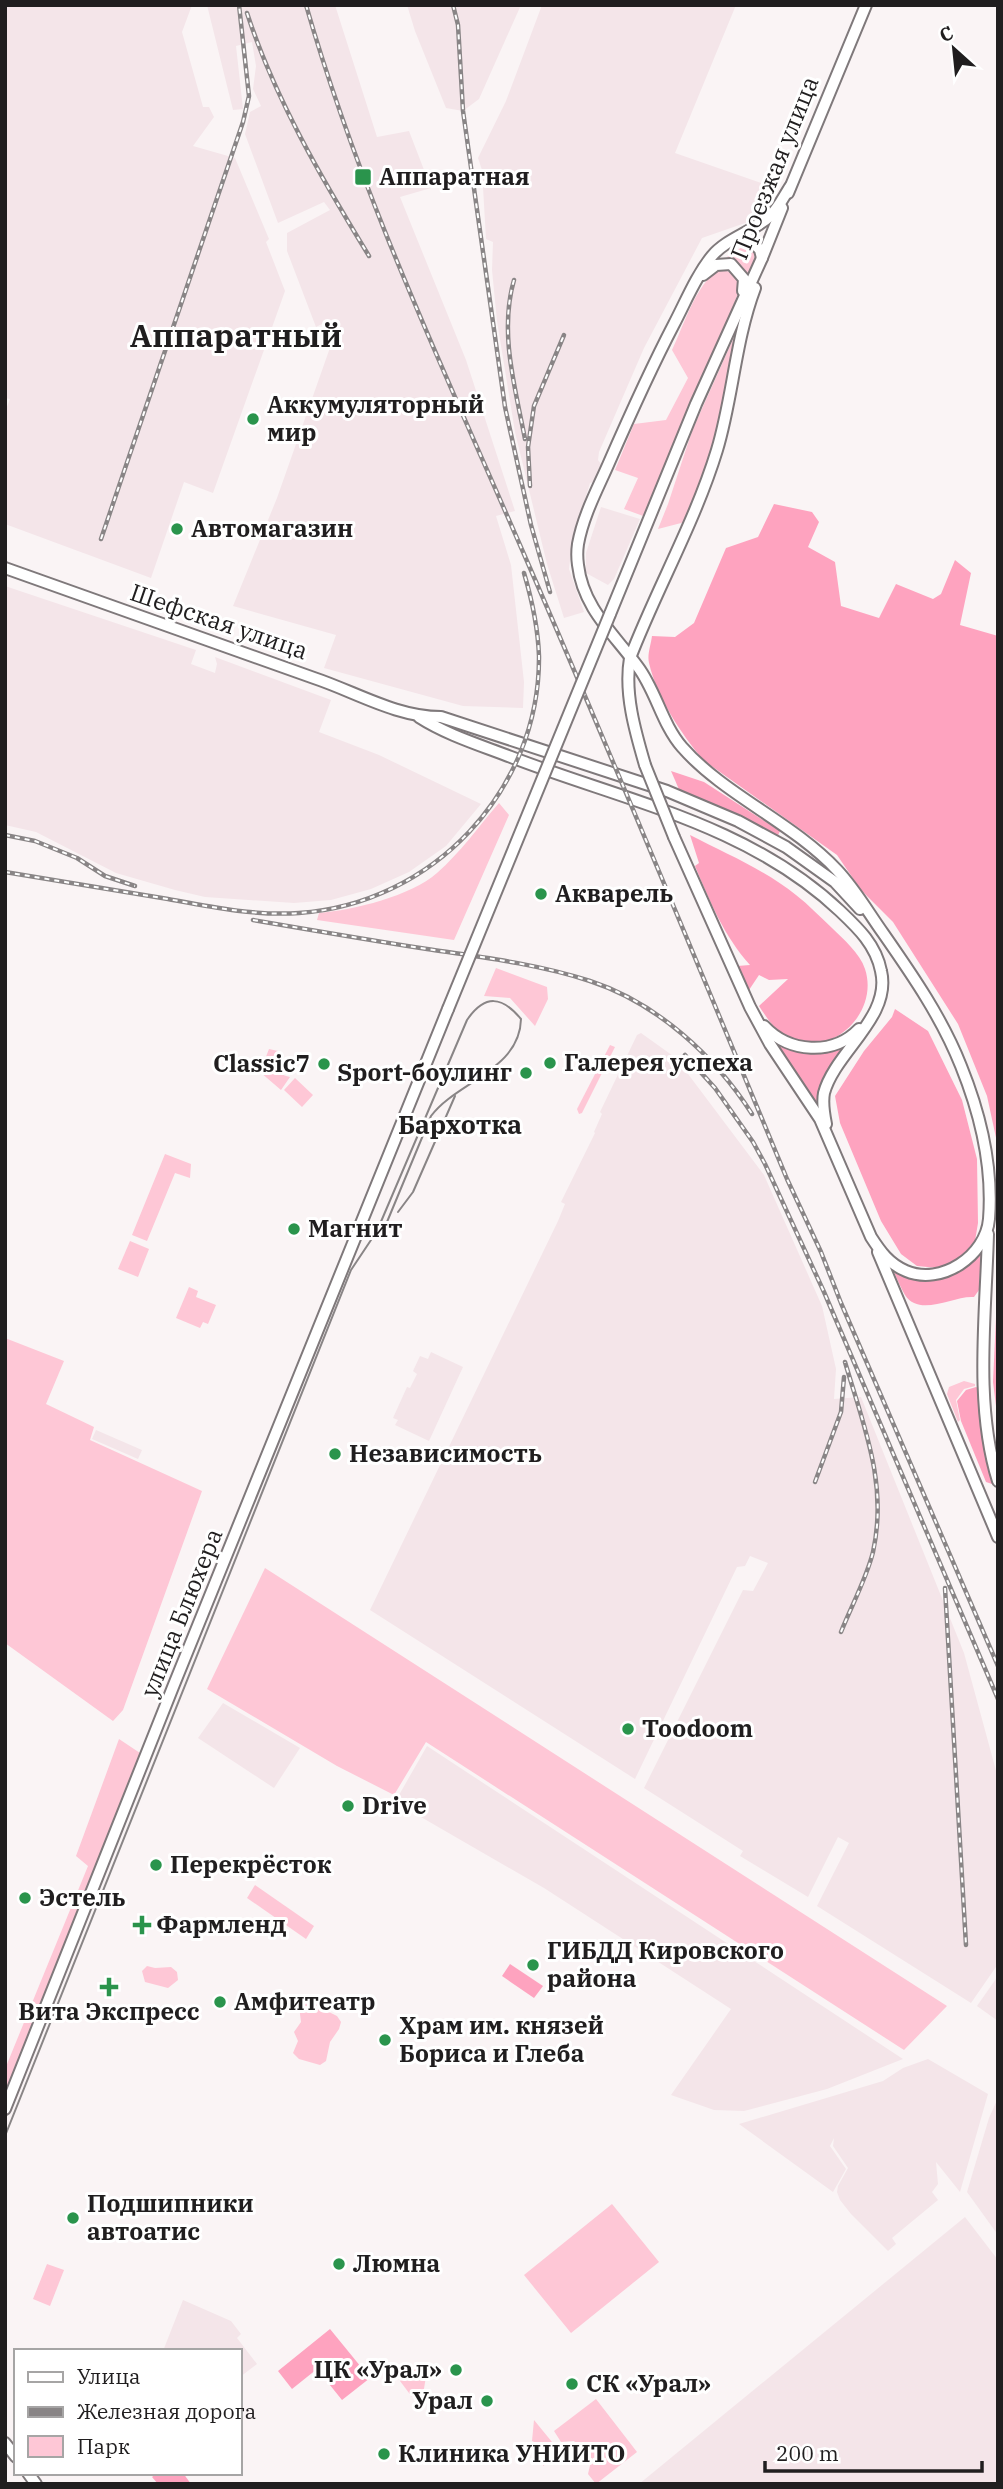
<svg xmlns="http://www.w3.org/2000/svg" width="1003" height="2489" font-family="'IBM Plex Serif',serif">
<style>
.built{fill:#f4e5e9}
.green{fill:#fec7d6}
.forest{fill:#fea3bf}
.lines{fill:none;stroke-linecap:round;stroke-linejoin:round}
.major-casing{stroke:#7f797b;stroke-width:14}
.major{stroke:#fff;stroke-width:10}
.tram{stroke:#898586;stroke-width:2}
.rail-casing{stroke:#898586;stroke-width:4.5}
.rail{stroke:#fff;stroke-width:2;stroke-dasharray:5;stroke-linecap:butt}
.major-bridge-casing{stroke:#7f797b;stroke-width:14;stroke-linecap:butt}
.major-bridge{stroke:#fff;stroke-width:10}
.poi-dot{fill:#2a944c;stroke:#fff;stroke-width:2.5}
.labels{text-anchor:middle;stroke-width:6;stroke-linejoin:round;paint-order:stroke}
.street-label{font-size:24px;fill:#201e1f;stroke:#fff}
.poi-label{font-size:24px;font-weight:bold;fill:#201e1f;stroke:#fff;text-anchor:start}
.neighbourhood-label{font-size:26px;font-weight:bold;fill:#201e1f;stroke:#fff}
.district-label{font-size:32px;font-weight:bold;fill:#201e1f;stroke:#fff}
</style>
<rect width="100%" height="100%" fill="#faf4f5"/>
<g class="built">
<path d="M5,5H192L182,32L203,107H209L214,117L193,146L235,158L269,239L266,242L285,291L213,493L184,482L151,578L5,524V412L10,399L5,398Z"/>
<path d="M207,5H335L377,137L409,131L431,188L400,197L466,360L515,511L496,516L511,565L524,682L523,708L463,706L324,668L336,635L233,606L277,498L332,342L331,332L326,322L316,327L287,251V233L330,210L324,202L278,223L245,134L250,112L261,106L253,89L256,66L252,42L236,46L243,109L233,110Z"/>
<path d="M407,5H521L479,99L463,111L446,108L415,31Z"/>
<path d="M542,5H736L675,153L764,184L748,222L702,238L644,348L599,452L598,460L601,464L594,482L590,483L572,542L569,569L584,612L564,618L547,564L515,432L497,321L492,270L493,242L486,239L482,170L478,158L506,101Z"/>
<path d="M601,507L640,519L614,579L608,585L586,573V553Z"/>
<path d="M5,586L196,650L191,664L215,673L217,664L215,657L331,700L319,732L379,755L481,804L446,846L409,872L371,889L331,900L294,903L205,897L175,890L116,873L36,832L5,825Z"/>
<path d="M641,1033L676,1058L764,1175L822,1306L836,1369L834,1399L861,1397L964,1653L998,1778V1964L971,2003L817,1906L849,1843L838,1837L808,1897L740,1856L743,1851L644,1788L743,1590L753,1591L768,1563L750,1556L745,1566L737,1567L635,1779L370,1610L558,1221L565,1204L561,1202L595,1133L594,1132L602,1114L600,1112L637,1035Z"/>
<path d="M431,1352L463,1367L429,1441L395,1425L398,1420L393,1418L407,1387L410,1388L417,1374L413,1371L420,1356L428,1359Z"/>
<path d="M96,1430L142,1450L138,1459L92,1439Z"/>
<path d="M223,1703L300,1748L274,1788L198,1738Z"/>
<path d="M427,1746L903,2059L827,2089L744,2111L714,2110L671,2095L731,2009L544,1888L395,1802Z"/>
<path d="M998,1976V2021L977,2006Z"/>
<path d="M928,2059L988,2094L960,2192L936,2162L938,2184L932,2192L938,2200L892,2238L896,2244L888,2251L851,2214L840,2200L837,2192L838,2186L848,2168L833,2146L834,2138L830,2146L846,2169L833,2192L739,2124L883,2081L903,2068Z"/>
<path d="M998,2098V2235L967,2192L989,2118Z"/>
<path d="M965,2217L998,2260V2484H639Z"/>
<path d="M183,2300L231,2321L241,2334L237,2338L257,2364L240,2377V2351H163Z"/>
</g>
<g class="green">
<path d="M745,245L752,246C758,256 752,265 747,275L740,265L727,257Z"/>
<path d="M719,269L734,273L740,288L690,419L646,517L624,509L638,478L615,470L634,424L666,420L688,378L672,350C685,323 695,286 719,269Z"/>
<path d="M734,337L723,411L703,478L685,522L658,529L668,504L692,431Z"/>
<path d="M499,803L509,815L454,940L317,920L319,913C354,910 411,896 437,873C460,853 479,826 499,803Z"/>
<path d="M496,968L547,987L548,999L535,1026L510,998L484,996Z"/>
<path d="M610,1045L615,1047L582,1113L579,1114L577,1109Z"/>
<path d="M269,1049L278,1051C276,1064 274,1074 290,1077L281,1090L260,1072Z"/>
<path d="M295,1078L313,1095L302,1107L284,1090Z"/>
<path d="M165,1154L191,1164L190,1178L175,1173L147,1241L132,1235Z"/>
<path d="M130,1241L149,1249L138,1277L118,1269Z"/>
<path d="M189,1287L198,1291L196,1297L216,1305L208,1324L203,1322L200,1328L176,1318Z"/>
<path d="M5,1338L64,1361L46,1404L94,1427L90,1440L202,1491L123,1710L113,1721L5,1643Z"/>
<path d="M964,1381L975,1384V1386L964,1389L956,1400L960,1420L958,1422L947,1394L949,1387Z"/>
<path d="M265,1568L947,2006L904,2050L426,1742L394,1795L337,1766L207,1689Z"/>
<path d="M119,1739L143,1755L5,2097V2069L88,1866L76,1856Z"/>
<path d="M255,1885L314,1926L306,1939L247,1898Z"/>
<path d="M147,1966L155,1968L171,1967L177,1972L178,1980L168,1988L145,1982L142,1971Z"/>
<path d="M308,1999L318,2002L327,2011L337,2016L341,2022L339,2029L330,2042L326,2061L320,2065L299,2059L293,2053L298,2041L294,2032L301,2022L299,2006Z"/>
<path d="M612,2204L659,2262L571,2333L524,2275Z"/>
<path d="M47,2264L64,2270L50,2306L33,2299Z"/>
<path d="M425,2362L428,2364L423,2395L418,2398L412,2397L400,2381Z"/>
<path d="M596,2399L637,2452L596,2484L588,2474L591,2461L574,2441L561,2442L554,2431Z"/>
<path d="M534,2420L561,2453L543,2466V2446L532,2441Z"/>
</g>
<g class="forest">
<path d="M774,504L812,512L819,522L808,547L835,562L841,606L879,618L896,584L933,599L941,594L955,560L971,573L960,625L998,636V1147L987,1096L958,1024L893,922L861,890L837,855L703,760C681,733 657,698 649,663C647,655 651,644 652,636L675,637L694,623L726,548L758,537Z"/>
<path d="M671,771L704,782L780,831L776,840L681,794Z"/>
<path d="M690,835C725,853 765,870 796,895C809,905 820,917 832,928C843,939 860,953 865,969C879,1011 835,1057 791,1040C777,1034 767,1018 759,1006L788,979L769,980L759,975L749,990L737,966L750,965C724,936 710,902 695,866L699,863Z"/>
<path d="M895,1009L928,1031L962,1100L977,1159L978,1223L975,1241L962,1257L938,1268L917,1266L901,1254L881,1221L840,1123L835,1096L864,1051L892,1017Z"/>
<path d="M757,1018L800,1047L850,1037L825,1091L829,1135Z"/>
<path d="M981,1253L979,1290L974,1297C954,1295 920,1318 905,1295C900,1287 897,1278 893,1270L916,1278L974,1260Z"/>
<path d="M998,1274V1422L993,1382Z"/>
<path d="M976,1387L978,1388L984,1445L993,1478L992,1484L986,1482L961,1421L957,1401L966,1390Z"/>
<path d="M510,1964L543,1986L534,1998L502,1976Z"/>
<path d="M330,2329L370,2378L342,2400L317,2369L292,2389L278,2371Z"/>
<path d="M157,2473H183L191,2484H158L152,2477Z"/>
</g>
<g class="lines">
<defs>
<g id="major">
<path d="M788,193L866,5"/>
<path d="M734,240H751L760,250L762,258"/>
<path d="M703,275L716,265L731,264L744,279L743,291"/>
<path d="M5,568C108,605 211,642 314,678C356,692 396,717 441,717L667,791L738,821L786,847L835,882L860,909"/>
<path d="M610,614L696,404L762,258L782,208"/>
<path d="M419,717C447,735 480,745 511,757C625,801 748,824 840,911C858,928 876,945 881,971C892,1017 835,1052 824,1093C822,1103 824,1114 826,1124"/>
<path d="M645,765C635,731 624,693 630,658C657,588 695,522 717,450C733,397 735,341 755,288"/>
<path d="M674,837L750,1007L770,1044L820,1119L871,1237C880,1251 889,1264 906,1271C941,1286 986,1256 989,1219C993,1168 980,1113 961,1066C942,1018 913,976 883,933C868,912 855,889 837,870C792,822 724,795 682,747C662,724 656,691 638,667C614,634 583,608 578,565C577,558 577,551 578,544C583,516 597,490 608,465C629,417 650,370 674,324C686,301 696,276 712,256C727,238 753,232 770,216C778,209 784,196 790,187"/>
<path d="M764,1026C789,1053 833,1056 859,1029"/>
<path d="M988,1234C986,1313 974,1405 998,1481"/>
<path d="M878,1252L998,1537"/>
<path d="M5,2109L173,1687L448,1009"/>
<path d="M5,2443L16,2457"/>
<path d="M28,2473L36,2484"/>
</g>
</defs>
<use href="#major" class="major-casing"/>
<use href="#major" class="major"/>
<g class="tram">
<path d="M398,1212L413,1192L455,1096"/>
<path d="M5,2136L351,1270L377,1231L467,1020C485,994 502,996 521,1019C520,1070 456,1082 431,1116L382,1234"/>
</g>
<defs>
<g id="rail">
<path d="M306,5C362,200 450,383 530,568C618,770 702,975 787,1179L821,1252L841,1303L998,1666"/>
<path d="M453,5L458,25L463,111L505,407L531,525L550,592"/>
<path d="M247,13C275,99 322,179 369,256"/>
<path d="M514,280C499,332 515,387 525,439"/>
<path d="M530,486L528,447L534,406L564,335"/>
<path d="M101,539L243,122L249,96L239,5"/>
<path d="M5,835L35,841L77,858L105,876L135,886"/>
<path d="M5,872C59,881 113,890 168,899C211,907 255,916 299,913C432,904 540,791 539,656C538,628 532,600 524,573"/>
<path d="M253,920C311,930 369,940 427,949C481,957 538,964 590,981C657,1003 715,1056 752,1114"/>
<path d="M685,1055L715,1088L753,1142L765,1164L824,1292L998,1699"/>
<path d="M815,1482L841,1412L844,1377"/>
<path d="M945,1588L966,1945"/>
<path d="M841,1632C851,1607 867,1577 873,1552C888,1484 864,1427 845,1362"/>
</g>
</defs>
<use href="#rail" class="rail-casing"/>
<use href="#rail" class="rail"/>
<defs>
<g id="major-bridge">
<path d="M645,765L674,837"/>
<path d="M448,1009L610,614"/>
</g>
</defs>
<use href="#major-bridge" class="major-bridge-casing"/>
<use href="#major-bridge" class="major-bridge"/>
</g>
<g class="poi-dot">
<rect x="354" y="168" width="18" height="18" rx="3.5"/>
<circle cx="253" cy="419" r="7"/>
<circle cx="177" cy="529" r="7"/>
<circle cx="541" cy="894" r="7"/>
<circle cx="550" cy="1063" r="7"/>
<circle cx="324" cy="1064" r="7"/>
<circle cx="526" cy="1073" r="7"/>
<circle cx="294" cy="1229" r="7"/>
<circle cx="335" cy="1454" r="7"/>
<circle cx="628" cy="1729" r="7"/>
<circle cx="348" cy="1806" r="7"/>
<circle cx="156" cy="1865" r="7"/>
<circle cx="25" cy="1898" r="7"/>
<path d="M138.5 1914.5h7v7h7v7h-7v7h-7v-7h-7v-7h7z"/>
<circle cx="533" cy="1965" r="7"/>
<path d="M105.5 1976.5h7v7h7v7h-7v7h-7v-7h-7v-7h7z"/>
<circle cx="220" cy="2002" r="7"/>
<circle cx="385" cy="2040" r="7"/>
<circle cx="73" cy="2218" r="7"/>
<circle cx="339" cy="2264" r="7"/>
<circle cx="456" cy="2370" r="7"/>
<circle cx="572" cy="2384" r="7"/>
<circle cx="487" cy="2401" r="7"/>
<circle cx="384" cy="2454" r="7"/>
</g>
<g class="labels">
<g class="street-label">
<text transform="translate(775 168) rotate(-68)" y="8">Проезжая улица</text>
<text transform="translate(219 622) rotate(19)" y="8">Шефская улица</text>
<text transform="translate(182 1613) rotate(-68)" y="8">улица Блюхера</text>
</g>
<g class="poi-label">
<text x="379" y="185">Аппаратная</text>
<text x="267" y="413">Аккумуляторный<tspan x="267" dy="28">мир</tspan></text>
<text x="191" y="537">Автомагазин</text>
<text x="555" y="902">Акварель</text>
<text x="564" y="1071">Галерея успеха</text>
<text x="310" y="1072" text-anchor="end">Classic7</text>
<text x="512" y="1081" text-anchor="end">Sport-боулинг</text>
<text x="308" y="1237">Магнит</text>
<text x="349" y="1462">Независимость</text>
<text x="642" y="1737">Toodoom</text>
<text x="362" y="1814">Drive</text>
<text x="170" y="1873">Перекрёсток</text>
<text x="39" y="1906">Эстель</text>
<text x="156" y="1933">Фармленд</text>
<text x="547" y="1959">ГИБДД Кировского<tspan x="547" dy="28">района</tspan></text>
<text x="234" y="2010">Амфитеатр</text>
<text x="109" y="2020" text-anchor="middle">Вита Экспресс</text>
<text x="399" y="2034">Храм им. князей<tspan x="399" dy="28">Бориса и Глеба</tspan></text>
<text x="87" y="2212">Подшипники<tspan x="87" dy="28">автоатис</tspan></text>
<text x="353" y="2272">Люмна</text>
<text x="442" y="2378" text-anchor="end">ЦК «Урал»</text>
<text x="586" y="2392">СК «Урал»</text>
<text x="473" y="2409" text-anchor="end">Урал</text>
<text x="398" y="2462">Клиника УНИИТО</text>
</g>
<g class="neighbourhood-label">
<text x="460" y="1134">Бархотка</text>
</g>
<g class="district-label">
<text x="236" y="347">Аппаратный</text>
</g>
</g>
<rect width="1003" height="2489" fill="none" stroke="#201e1f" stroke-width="14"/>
<rect x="14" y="2349" width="228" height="126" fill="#ffffff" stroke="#a6a5a5" stroke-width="2"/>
<rect x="28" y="2372" width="35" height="10" fill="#ffffff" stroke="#a6a5a5" stroke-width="2"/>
<text x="77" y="2384" font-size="21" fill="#201e1f">Улица</text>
<rect x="28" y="2407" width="35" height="10" fill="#898586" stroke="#a6a5a5" stroke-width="2"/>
<text x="77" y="2419" font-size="21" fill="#201e1f">Железная дорога</text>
<rect x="28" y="2436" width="35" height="21" fill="#fec7d6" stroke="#a6a5a5" stroke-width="2"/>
<text x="77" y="2454" font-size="21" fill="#201e1f">Парк</text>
<g transform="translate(954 49) rotate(333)" stroke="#ffffff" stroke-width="5" paint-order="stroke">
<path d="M0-5L12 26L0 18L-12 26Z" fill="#201e1f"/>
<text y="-10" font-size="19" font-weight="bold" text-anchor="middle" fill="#201e1f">С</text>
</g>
<path d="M765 2461v10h217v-10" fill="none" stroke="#201e1f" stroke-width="3.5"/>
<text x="776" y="2461" font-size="21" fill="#201e1f" stroke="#ffffff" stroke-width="5" paint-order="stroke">200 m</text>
</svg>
